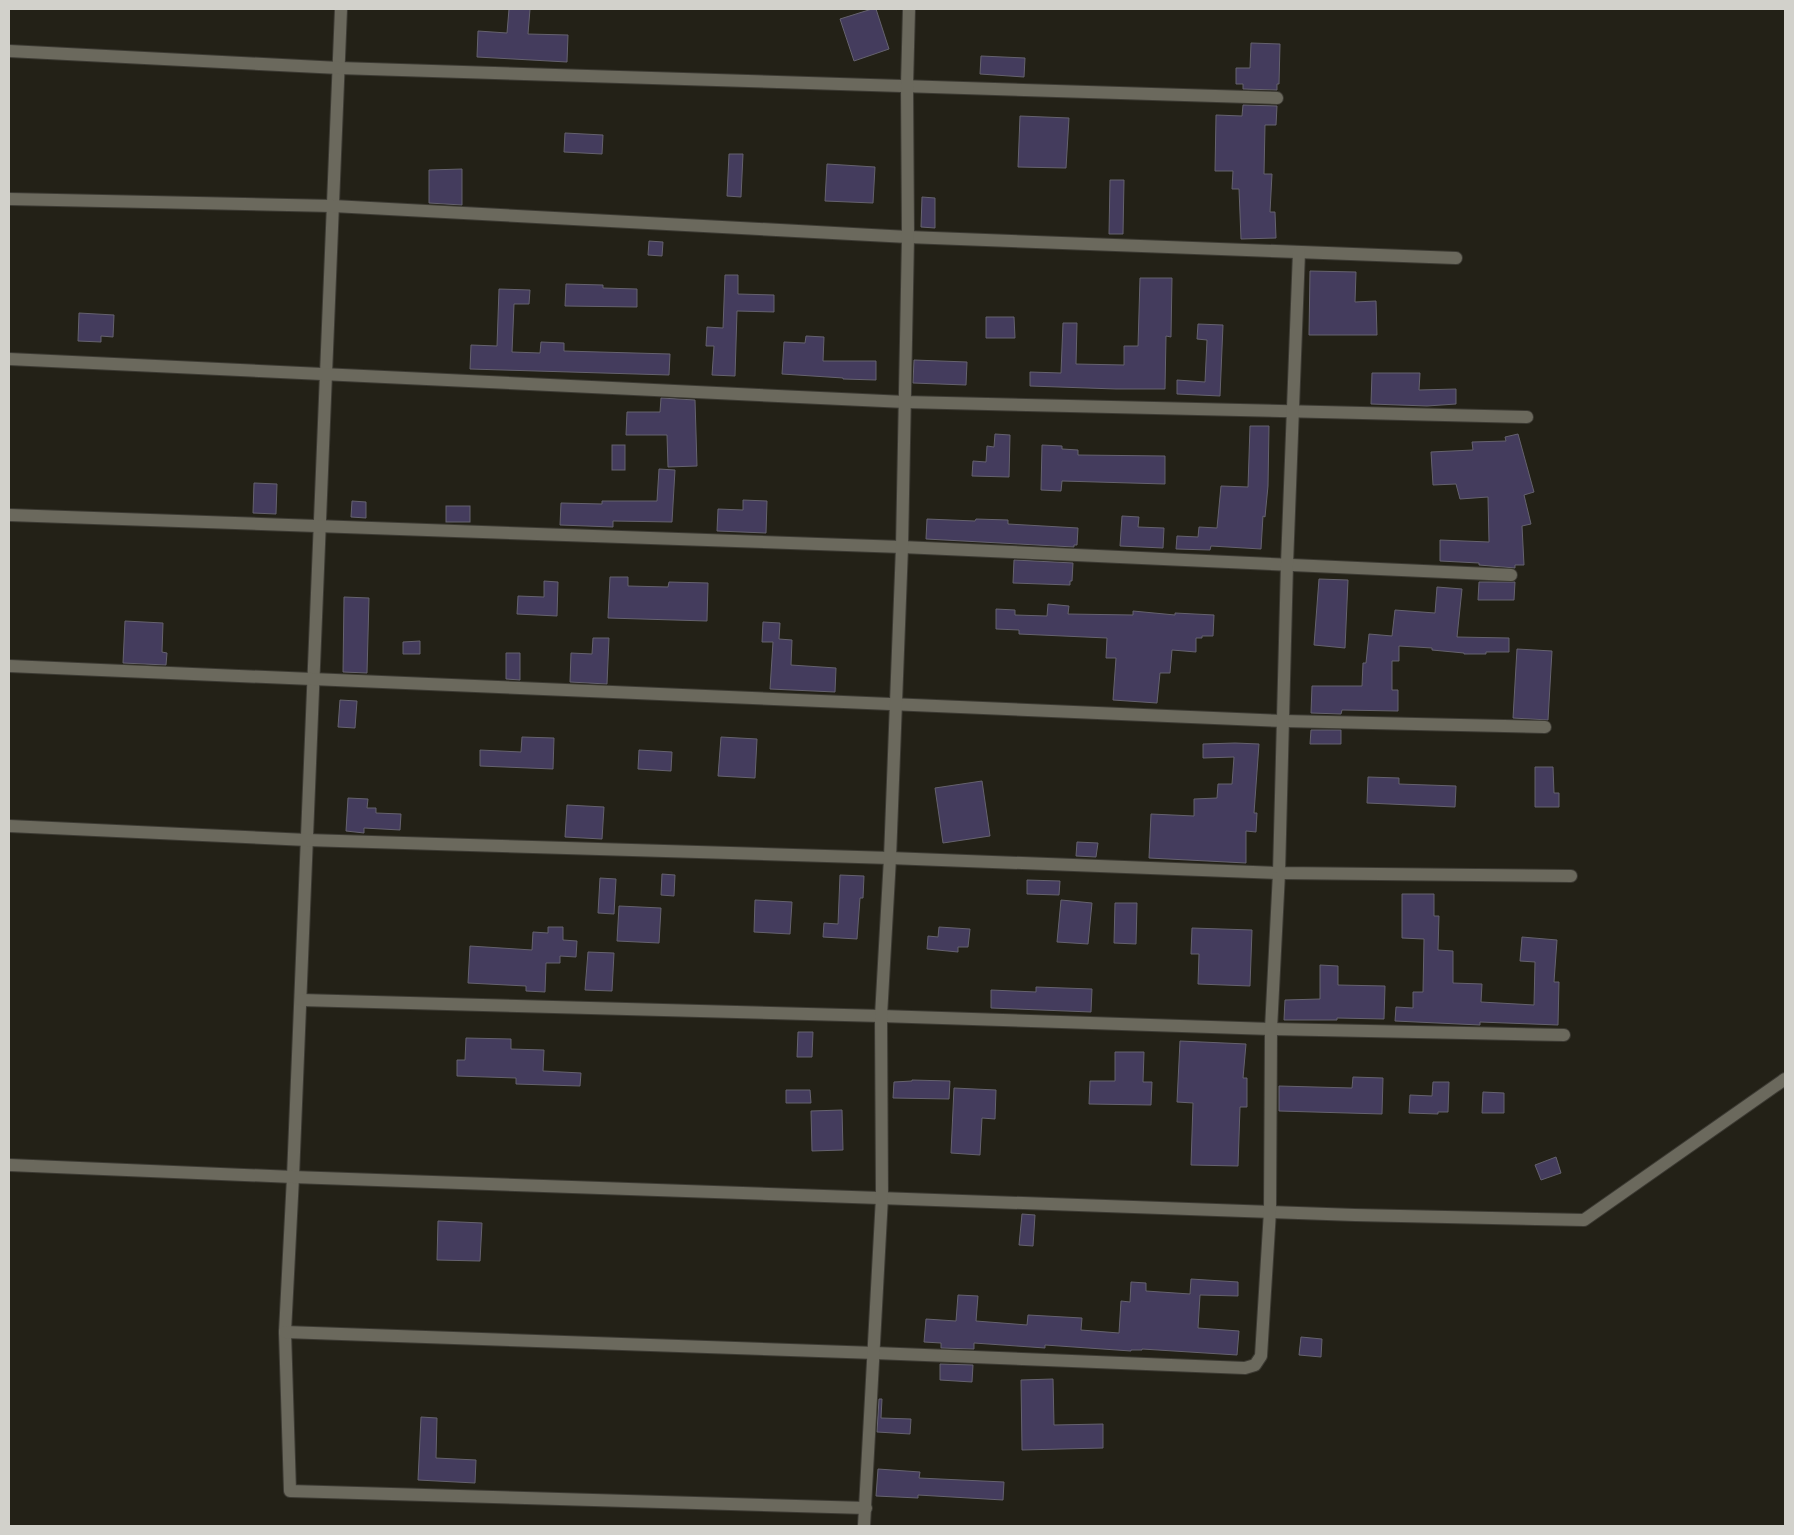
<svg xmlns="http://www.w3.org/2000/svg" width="1794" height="1535" font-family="'Alegreya Sans',sans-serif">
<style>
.building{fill:#443c5d;stroke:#65626e}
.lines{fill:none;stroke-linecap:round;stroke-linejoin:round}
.minor-casing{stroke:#3c3a33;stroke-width:14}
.minor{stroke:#6b695d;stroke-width:12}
</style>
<rect width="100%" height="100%" fill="#232117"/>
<g class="building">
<path d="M509,9H530L528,34L568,35L567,62L477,57L478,31L507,33Z"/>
<path d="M872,9H876L889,49L854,61L840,19Z"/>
<path d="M1251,43L1280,44L1279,84H1277V90L1243,89V84H1236V68H1250Z"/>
<path d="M981,56L1025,58L1024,77L980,74Z"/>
<path d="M1243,105L1277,106L1276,125H1265L1264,174H1272L1270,212H1275L1276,238L1241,239L1239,189H1232L1233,171H1215L1216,115L1242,116Z"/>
<path d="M1020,116L1069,118L1066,168L1018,167Z"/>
<path d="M565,133L603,135L602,154L564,152Z"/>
<path d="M729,154H743L741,197L727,196Z"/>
<path d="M827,164L875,167L873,203L825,201Z"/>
<path d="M462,169V205L429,203V170Z"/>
<path d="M1110,180H1124L1123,234H1109Z"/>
<path d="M922,197L935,198V228L921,227Z"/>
<path d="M649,241L663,242L662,256L648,255Z"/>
<path d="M1310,271L1356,272L1355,302L1376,301L1377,335H1309Z"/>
<path d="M725,275H738V294L774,295V312L737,311L735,376L712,375L714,346H706L707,327L723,328Z"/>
<path d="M1140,278H1172L1171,337L1166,336L1165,389H1116L1030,386V372L1061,373L1063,323H1077L1076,364L1124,365V346H1138Z"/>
<path d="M566,284L603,285V288L637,289V307L565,306Z"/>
<path d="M499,289L530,290L529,304H514L512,352L540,353L541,342L564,343V351L670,354L669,375L470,369L471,345L497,346Z"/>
<path d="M79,313L114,315L113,337L101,336V342L78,341Z"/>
<path d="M986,317H1014L1015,338H986Z"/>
<path d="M1198,324L1223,325L1220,396L1177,394V380L1205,382L1207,340L1197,339Z"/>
<path d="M806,336L824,337L823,361H876V380L843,379V378L782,374L784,342L805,343Z"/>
<path d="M914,360L967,362L966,385L913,383Z"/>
<path d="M1372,373H1420L1419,390L1456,389V404L1427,406L1371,404Z"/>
<path d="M661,398L695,400L697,466L668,467L667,435H626L627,412H660Z"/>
<path d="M1250,426H1269L1268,486L1265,517L1263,516L1261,549L1211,546L1210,550L1176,549L1177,536L1198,537L1199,527L1217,528L1221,486L1248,487Z"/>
<path d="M995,434L1010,435L1009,477L972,476L973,461L986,462L987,446L994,447Z"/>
<path d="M1518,434L1534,492L1524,495L1531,524L1522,526L1524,565H1515V568L1479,565V563L1440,561V540L1489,542L1488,497L1460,499L1456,484L1433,485L1431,452L1473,450L1472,442L1506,441L1505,437Z"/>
<rect x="612" y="445" width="13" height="25"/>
<path d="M1042,445L1062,446V449L1078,450V455L1165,456V484L1062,481L1061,491L1041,490Z"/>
<path d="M659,469L675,470L672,522L613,521V527L560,525L561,503L602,504V501H657Z"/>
<path d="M254,483L277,484L276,514L253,513Z"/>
<path d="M743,500L767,501L766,533L717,531L718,509L743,510Z"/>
<path d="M352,501L366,502V518L351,517Z"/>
<rect x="446" y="506" width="24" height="16"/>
<path d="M1122,516L1139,517L1138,527L1164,528L1163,548L1120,546Z"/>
<path d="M927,519L975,521L976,519L1008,520V524L1078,528L1077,545H1074V547L926,539Z"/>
<path d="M1014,560L1073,563L1072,581H1070V585L1013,583Z"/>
<path d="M610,577H628V586L668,587L669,582L708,583L707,621L608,618Z"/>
<path d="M1319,579L1348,580L1345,648L1314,645Z"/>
<path d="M544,581L558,582L557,616L517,614L518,596L544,597Z"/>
<path d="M1479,582H1515L1514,600H1478Z"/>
<path d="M1437,587L1462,589L1457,637L1509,638V652H1486V654H1464V653L1432,650V648L1399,646V661H1392V690H1398V711L1342,710L1341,714L1311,713L1312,686H1362L1363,663H1366L1369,634L1392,636L1395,610L1435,613Z"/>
<path d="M344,597L369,598L367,673L343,672Z"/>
<path d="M1048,604L1069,606L1068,614L1133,615V611L1175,615V613L1214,615L1213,636H1202V638H1196V652L1172,650L1170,673H1160L1157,703L1113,700L1116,658H1106L1107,638L1019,634V630L996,629V609L1015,610V615L1047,616Z"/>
<path d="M125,621L163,623L162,652L167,653L166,665L123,663Z"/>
<path d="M763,622L780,623L779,639L792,640L791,665L836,668L835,692L770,689L773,642H762Z"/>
<path d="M593,638H609L607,684L570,682L571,653L592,654Z"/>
<path d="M420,641V654H403V642Z"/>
<path d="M1517,649L1552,651L1548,720L1513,718Z"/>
<path d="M506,653H520V680L506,679Z"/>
<path d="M340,700L357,701L355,728L338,727Z"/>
<path d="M1311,730H1341V744H1310Z"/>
<path d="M522,737L554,738L553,769L480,766V750L521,752Z"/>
<path d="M721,737L757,739L755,778L718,776Z"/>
<path d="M1235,743L1259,744L1254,813H1257L1256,832L1246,831V863L1149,858L1151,814L1194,816V799L1217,798L1218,784H1232L1234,757L1203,758V744Z"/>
<path d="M639,750L672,752L671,771L638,769Z"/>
<path d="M1535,767H1553L1554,793H1559V807H1535Z"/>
<path d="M1368,777L1399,778V784L1456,786L1455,807L1367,803Z"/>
<path d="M982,781L990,836L943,843L935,788Z"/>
<path d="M348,798L368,799L367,808H376V813L401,814L400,830L364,828V833L346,831Z"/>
<path d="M567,805L604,807L602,839L565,837Z"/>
<path d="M1077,842L1098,843L1096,857L1076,856Z"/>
<path d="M662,874L675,875L674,896L661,895Z"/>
<path d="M840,875L864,876L863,898H860L857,939L823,937L824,923L838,924Z"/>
<path d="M600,878L616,879L614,914L598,913Z"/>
<path d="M1027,880L1060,881L1059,895L1027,894Z"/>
<path d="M1402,894H1434V916H1439L1438,950L1453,951V983L1482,984L1481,1002L1534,1005L1535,962L1520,961L1522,937L1557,940L1554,982H1559L1558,1025L1480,1022V1025L1395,1021L1396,1007L1413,1008V992H1423L1424,939L1402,938Z"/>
<path d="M755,900L792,902L790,934L754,932Z"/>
<path d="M1061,900L1092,903L1088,944L1057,942Z"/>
<path d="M1115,903H1137L1136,944L1114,943Z"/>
<path d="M619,906L661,908L659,943L617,941Z"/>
<path d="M548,927H563V940L577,941L576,957L560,956V963H546L545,992L526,991V986L468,983L470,946L532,950L533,932L548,933Z"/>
<path d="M939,927L970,929L968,947H958V952L927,949L928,936L938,937Z"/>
<path d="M1192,928L1252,930L1250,986L1198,984L1199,954H1191Z"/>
<path d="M588,952L614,953L612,991L585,990Z"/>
<path d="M1320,965L1338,966V985L1385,986L1384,1019L1337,1018V1020H1284L1285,1000L1320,999Z"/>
<path d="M1036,987L1092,989L1091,1012L991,1008V990L1036,992Z"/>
<path d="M798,1032H813L812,1057H797Z"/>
<path d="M466,1038L511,1039V1049L544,1050L543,1071L581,1073L580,1086L516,1084V1078L457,1076V1060H465Z"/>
<path d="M1180,1041L1246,1044L1243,1078H1247V1107H1240L1238,1166L1191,1165L1193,1103L1177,1102Z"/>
<path d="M1115,1052H1144L1143,1082H1152L1151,1105L1089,1104L1090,1081H1115Z"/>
<path d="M1353,1077L1383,1078L1382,1114L1279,1111V1086L1352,1088Z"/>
<path d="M912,1080L950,1081L949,1099L893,1098L894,1082L912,1081Z"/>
<path d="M1433,1082H1449L1448,1112H1438V1114L1409,1113L1410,1095L1432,1096Z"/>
<path d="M954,1088L996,1090L995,1119L982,1118L980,1155L951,1153Z"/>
<path d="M786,1090H810L811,1103H786Z"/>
<path d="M1483,1092L1504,1093V1113H1482Z"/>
<path d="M842,1110L843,1150L812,1151L811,1111Z"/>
<path d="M1556,1157L1561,1173L1541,1180L1535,1165Z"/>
<path d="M1022,1214L1035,1215L1033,1246L1019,1245Z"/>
<path d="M438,1221L482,1223L480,1261L437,1260Z"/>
<path d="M1191,1279L1238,1282V1296L1200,1295L1198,1328L1239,1331L1237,1355L1142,1349V1350H1131V1351L1045,1345V1348L974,1343V1349L941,1348V1343L924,1342L926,1319L956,1321L958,1295L978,1296L976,1321L1027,1325L1028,1315L1082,1318L1081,1330L1119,1333L1121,1301L1130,1302L1131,1282L1146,1283V1291L1190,1294Z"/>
<path d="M1301,1337L1322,1339L1321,1357L1299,1355Z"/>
<path d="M940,1364L973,1365L972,1382L940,1380Z"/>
<path d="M1053,1379L1054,1425L1103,1424V1448L1022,1450L1021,1380Z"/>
<path d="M879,1399H882L881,1418L911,1419L910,1434L877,1432Z"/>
<path d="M421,1417L437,1418L436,1458L476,1460L475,1483L418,1480Z"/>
<path d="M878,1469L920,1472L919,1478L1004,1482L1003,1500L918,1495V1498L876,1496Z"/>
</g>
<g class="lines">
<defs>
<g id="minor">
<path d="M341,9L293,1177L285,1332L290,1491L866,1508"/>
<path d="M9,51L339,68L1277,98"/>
<path d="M9,199L333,206L908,237L1456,258"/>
<path d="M9,359L905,402L1527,417"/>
<path d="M9,515L902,547L1511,575"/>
<path d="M9,666L1284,721L1545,727"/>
<path d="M9,826L307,840L890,858L1279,873L1571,876"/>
<path d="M301,1000L881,1016L1271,1029L1564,1035"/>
<path d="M9,1165L293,1177L1355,1215L1584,1220L1785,1079"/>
<path d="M285,1332L875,1353L1245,1368L1255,1365L1261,1356L1270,1211L1271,1029L1279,873L1287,564L1299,252"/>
<path d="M864,1526L882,1197L881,1016L890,858L902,547L908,237L907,85L909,9"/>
</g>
</defs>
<use href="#minor" class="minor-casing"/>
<use href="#minor" class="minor"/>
</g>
<rect width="1794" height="1535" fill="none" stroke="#d2d1cb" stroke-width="20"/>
</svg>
